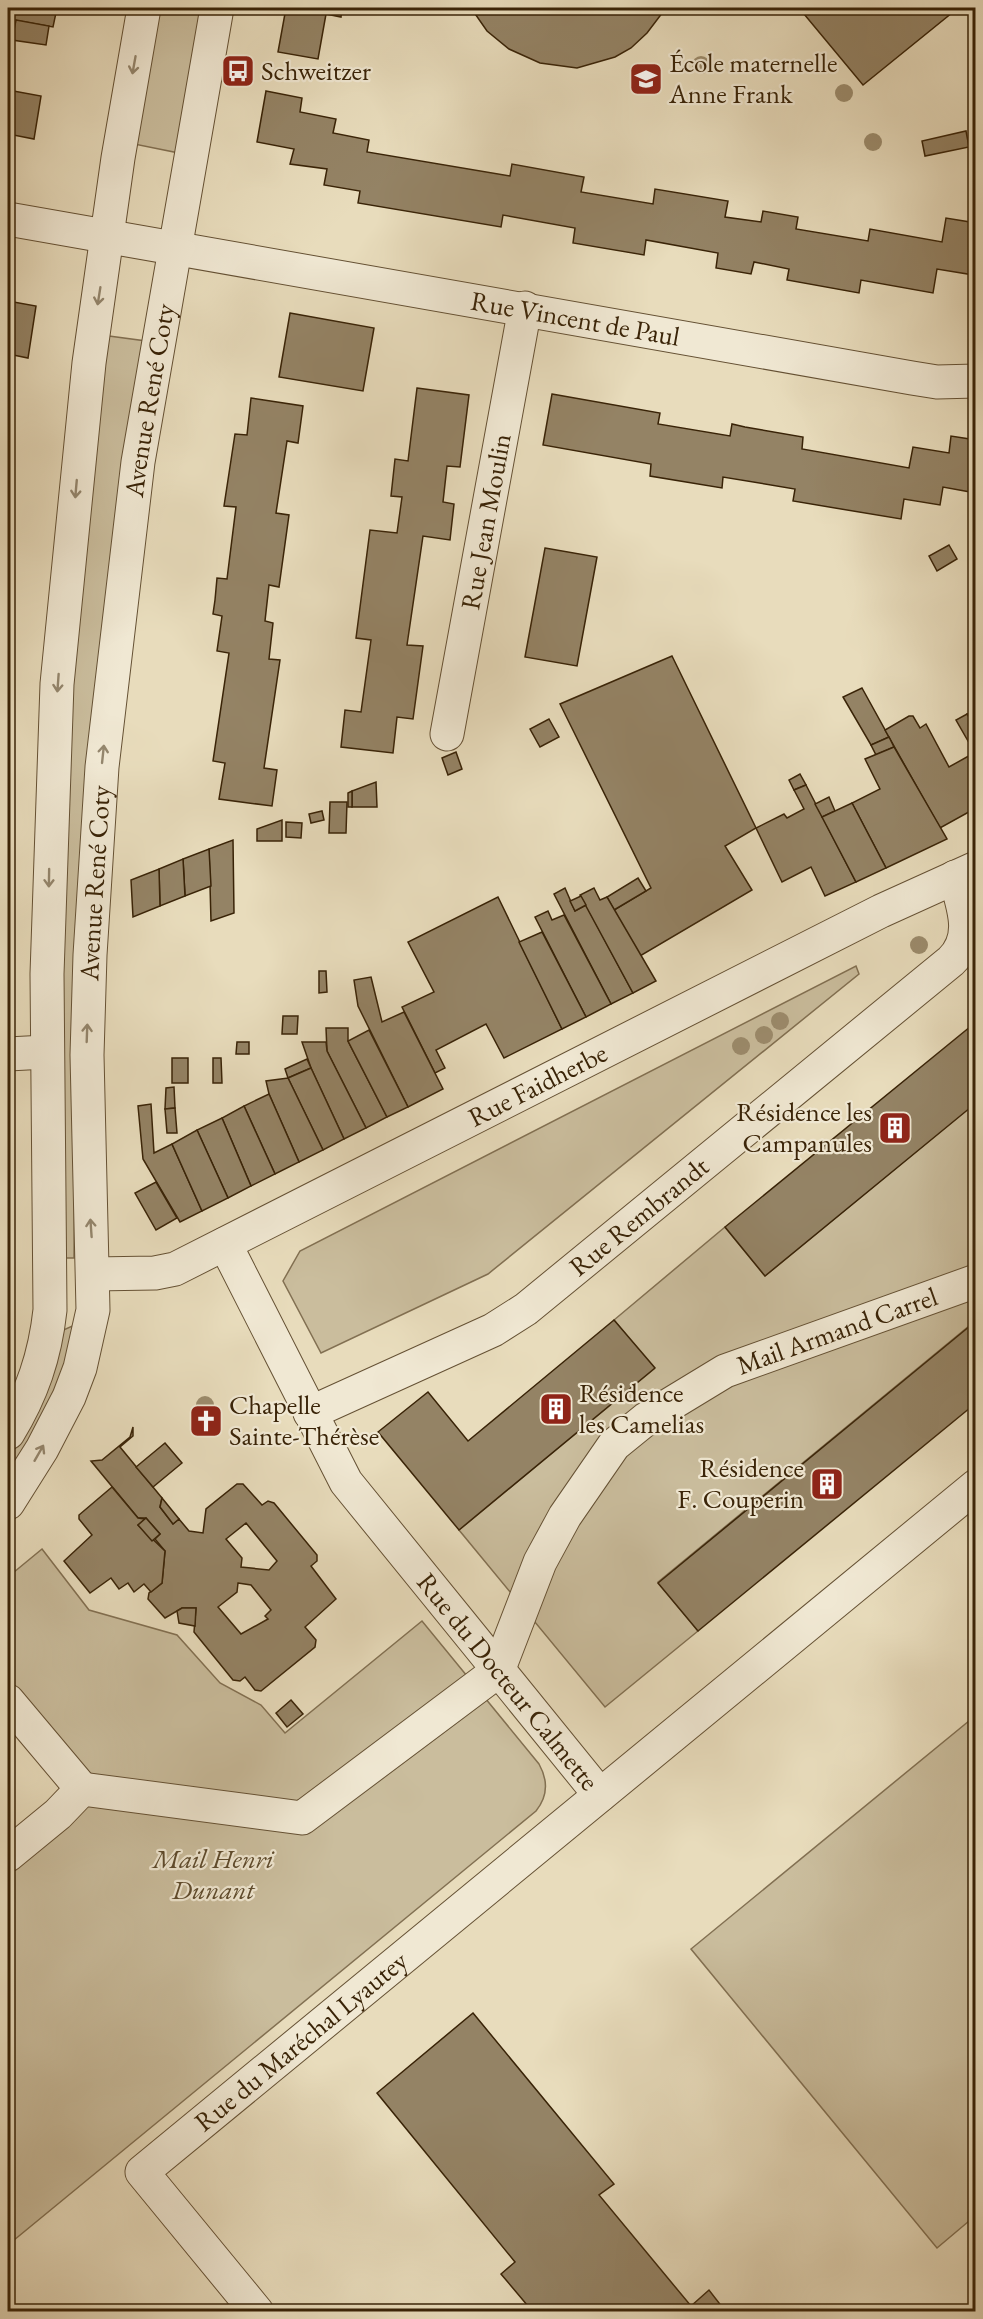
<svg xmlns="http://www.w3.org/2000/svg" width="983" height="2319" font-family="'EB Garamond',serif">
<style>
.green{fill:#cabd9d;stroke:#827052;stroke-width:1.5}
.building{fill:#948365;stroke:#392307;stroke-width:1.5;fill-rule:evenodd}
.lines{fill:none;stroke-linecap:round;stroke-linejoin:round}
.minor-casing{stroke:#655134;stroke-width:35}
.minor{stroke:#f0e8d3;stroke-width:33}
.tree{fill:#9c8c6d}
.oneway{stroke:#94866d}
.labels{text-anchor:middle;stroke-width:4.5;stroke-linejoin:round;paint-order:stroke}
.poi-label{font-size:27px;fill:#392307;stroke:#f0e8d3;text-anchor:start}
.street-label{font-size:27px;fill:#392307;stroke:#f0e8d3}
.park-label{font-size:27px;font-style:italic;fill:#5d4a2c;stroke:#f0e8d3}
</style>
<rect width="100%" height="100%" fill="#e8dcbc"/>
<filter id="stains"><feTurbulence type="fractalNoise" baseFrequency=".00333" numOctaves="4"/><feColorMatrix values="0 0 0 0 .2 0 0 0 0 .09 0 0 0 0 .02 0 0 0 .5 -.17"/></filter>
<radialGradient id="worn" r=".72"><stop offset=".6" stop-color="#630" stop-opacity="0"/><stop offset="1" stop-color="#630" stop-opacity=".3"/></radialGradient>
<g class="green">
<path d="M156,8H205L179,153L134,144Z"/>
<path d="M109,336L146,341L76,981L74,1258H66C63,1165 57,1072 59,979C63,764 76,548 109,336Z"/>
<path d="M856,966L859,974L488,1274L321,1353L283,1281L300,1251Z"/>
<path d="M975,1103V1321L658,1582L698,1631L605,1707L459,1530L654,1369L614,1320L725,1227L765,1276Z"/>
<path d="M77,1324L70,1359L8,1484V1449L61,1331Z"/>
<path d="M42,1549L89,1610L177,1635L220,1683L261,1705L285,1733L422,1621L539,1764C548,1780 548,1796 536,1811L8,2245V1855L82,1789L8,1701V1577Z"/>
<path d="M975,1716V2216L937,2248L691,1949Z"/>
</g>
<g class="building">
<path d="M10,8H57L53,27L8,19Z"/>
<path d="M286,8H342L341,17L326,14L318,59L278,52Z"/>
<path d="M471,8H666L647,33L631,48L615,57L577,68L540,63L509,49L487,31Z"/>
<path d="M799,8H958L863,85Z"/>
<path d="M16,20L49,26L46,45L12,40Z"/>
<path d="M8,90L41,96L34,139L8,134Z"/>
<path d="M266,91L302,98L300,112L336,119L333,133L369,140L367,152L510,176L512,164L584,177L581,192L653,204L655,189L728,201L725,217L761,222L763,211L798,217L796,229L868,241L870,229L942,242L946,218L976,223L974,275L937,269L933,293L861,280L859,293L787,280L789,269L754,262L751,274L716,268L718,253L646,240L644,255L573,243L575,228L503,215L501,227L358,203L360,191L324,185L327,169L290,164L294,149L257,142Z"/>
<path d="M966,131L969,147L925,156L922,141Z"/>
<path d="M8,301L36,306L28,358L8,354Z"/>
<path d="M290,313L374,328L363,391L279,377Z"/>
<path d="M417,388L469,395L460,467L447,466L443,502L454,504L450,540L423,536L407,645L423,646L413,719L397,717L393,753L341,747L345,710L361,712L371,640L356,638L370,530L397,533L402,497L391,496L395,459L408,461Z"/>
<path d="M552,394L660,413L658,424L730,436L732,424L745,427L803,437L802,449L909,468L913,447L949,453L951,436L976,440V493L943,487L940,505L904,499L901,519L793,501L795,489L723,477L722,488L650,476L651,464L543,445Z"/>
<path d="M251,398L303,406L298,443L287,441L276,513L289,515L279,587L269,585L265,621L273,623L269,659L280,660L264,768L277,770L272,806L219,799L225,763L213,761L229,653L217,651L222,616L213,614L215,600L217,578L227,579L236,507L224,506L235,434L247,435Z"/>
<path d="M949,545L957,559L937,571L929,556Z"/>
<path d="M545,548L597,557L577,666L525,657Z"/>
<path d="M672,656L756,828L725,846L752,890L640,956L614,910L651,888L560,704Z"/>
<path d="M862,688L889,737L871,745L843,697Z"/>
<path d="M976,710V730L967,714Z"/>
<path d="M967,714L976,730V747L972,748L956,720Z"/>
<path d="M909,716H913L920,728L926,724L949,767L974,753L976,755V808L940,828L885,730Z"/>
<path d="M549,719L559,737L540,747L530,729Z"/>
<path d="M889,737L894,747L876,755L871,745Z"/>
<path d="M894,747L947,839L886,868L852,803L880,789L865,759Z"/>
<path d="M456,752L462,769L448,775L442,758Z"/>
<path d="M800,774L806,785L794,790L789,780Z"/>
<path d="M376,782L377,807H352V791Z"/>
<path d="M806,785L856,882L825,896L811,867L782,882L756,828L784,814L787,818L804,809L794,790Z"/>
<path d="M352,791V807H348V793Z"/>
<path d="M829,797L835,811L822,817L815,804Z"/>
<path d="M330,802H347L346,833H329Z"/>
<path d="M852,803L886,868L856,882L822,817Z"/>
<path d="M322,811L324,820L311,823L309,814Z"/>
<path d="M282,820V841H257V829Z"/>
<path d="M286,822L302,823L301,838L286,837Z"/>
<path d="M233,840L234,913L211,921L209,849Z"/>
<path d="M209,849L211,886L185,896L183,859Z"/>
<path d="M183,859L185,896L160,906L159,869Z"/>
<path d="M159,869L160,906L133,917L131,880Z"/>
<path d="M638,878L646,891L614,910L607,897Z"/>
<path d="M565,888L575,911L586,905L633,993L611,1004L554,894Z"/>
<path d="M594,888L600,900L607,897L656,981L633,993L580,895Z"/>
<path d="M581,896L586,905L575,911L570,901Z"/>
<path d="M498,897L562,1029L504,1058L486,1024L436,1050L445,1068L435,1073L402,1007L434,992L408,942Z"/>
<path d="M548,911L552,920L564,915L611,1004L586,1017L535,917Z"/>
<path d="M542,932L586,1017L562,1029L519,942Z"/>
<path d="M319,971H326L327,992L319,993Z"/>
<path d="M371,977L382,1022L404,1012L443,1089L408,1107L358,1006L354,980Z"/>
<path d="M283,1016H298L297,1034H282Z"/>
<path d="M976,1022V1103L765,1276L725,1227Z"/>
<path d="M326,1028H348V1041L387,1117L366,1128L327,1051Z"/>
<path d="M369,1030L408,1107L387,1117L348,1041Z"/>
<path d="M237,1042H249V1054H236Z"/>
<path d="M302,1042H326L327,1051L366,1128L344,1139L311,1068Z"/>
<rect x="172" y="1058" width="16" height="25"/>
<path d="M213,1058H221L222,1083H213Z"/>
<path d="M307,1059L311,1068L288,1078L285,1069Z"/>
<path d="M311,1068L344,1139L323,1150L288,1078Z"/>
<path d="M288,1078L323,1150L299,1162L269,1094L266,1081Z"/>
<path d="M174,1087L175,1108L165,1109L166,1088Z"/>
<path d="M269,1094L299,1162L275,1174L244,1106Z"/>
<path d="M151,1104L154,1153L172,1144L202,1211L180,1222L143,1159L138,1106Z"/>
<path d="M244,1106L275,1174L251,1186L222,1118Z"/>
<path d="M175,1108L177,1133H167L165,1109Z"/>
<path d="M222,1118L251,1186L228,1198L197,1130Z"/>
<path d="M197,1130L228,1198L202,1211L172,1144Z"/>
<path d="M156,1182L177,1218L156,1230L135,1193Z"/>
<path d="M614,1320L655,1368L459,1530L378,1432L428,1392L468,1441Z"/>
<path d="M976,1321V1403L698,1631L658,1583Z"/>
<path d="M208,1412L214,1415L215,1422L200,1430L196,1416Z"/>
<path d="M133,1427V1436L120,1447L162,1498L160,1507L173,1524L179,1519L189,1531L203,1533L206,1509L237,1484H243L262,1505L268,1501L274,1503L317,1555V1561L311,1566L336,1599L305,1627L316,1640L315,1647L261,1691L255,1690L245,1677L240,1681L233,1680L194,1632L196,1608H182L165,1618L148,1599L149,1593L162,1583L165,1551L155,1539L160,1534L146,1518H138L91,1461L102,1460L130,1437ZM246,1523L277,1561L269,1570L241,1567L242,1558L226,1539ZM238,1583L251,1585L271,1610L265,1616L268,1619L241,1634L218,1607L237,1592Z"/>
<path d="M165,1443L182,1463L153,1487L136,1467Z"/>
<path d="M112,1487L138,1518L145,1519L138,1525L165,1551L162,1583L151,1592L144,1584L134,1592L128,1583L119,1589L111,1578L90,1593L64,1561L92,1535L79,1519V1515Z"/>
<path d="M162,1498L179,1519L173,1524L160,1507Z"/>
<path d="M146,1518L160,1534L152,1541L138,1525Z"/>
<path d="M182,1608H196L195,1626L179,1623L177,1611Z"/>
<path d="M291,1700L303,1714L287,1727L276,1713Z"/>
<path d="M473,2013L614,2184L599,2195L691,2306L709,2290L726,2312H533L501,2274L515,2262L377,2093Z"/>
</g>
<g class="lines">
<defs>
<g id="minor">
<path id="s1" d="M8,219L912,378L937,382L976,381"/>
<path id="s2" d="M447,734L525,308"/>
<path d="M8,1054L46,1052"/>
<path id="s3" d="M225,1244L346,1482L600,1795"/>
<path id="s4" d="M93,1274L155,1273L175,1269L881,911L976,868"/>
<path id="s5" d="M310,1413L493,1330L526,1309L951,961C976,937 963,906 955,877"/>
<path d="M8,1433C32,1394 45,1356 50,1310L47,974L57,684L89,363L118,158L144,8"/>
<path id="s6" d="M8,1503L42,1449L69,1397L80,1368L93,1310L87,1055L90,955L102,767L138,462L217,8"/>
<path d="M8,1701L82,1789"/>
<path id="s7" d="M82,1789L302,1818L498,1671L540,1562L565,1516L614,1445L646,1419L725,1371L976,1281"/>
<path d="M8,1855L58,1814L82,1789"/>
<path id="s8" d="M257,2312L142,2172L976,1486"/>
</g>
</defs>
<use href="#minor" class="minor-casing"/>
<use href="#minor" class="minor"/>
</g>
<g class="tree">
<circle cx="701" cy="65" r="9"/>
<circle cx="844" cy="93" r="9"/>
<circle cx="873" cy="142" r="9"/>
<circle cx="919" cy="945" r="9"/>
<circle cx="780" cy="1021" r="9"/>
<circle cx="764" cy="1035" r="9"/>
<circle cx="741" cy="1046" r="9"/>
<circle cx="205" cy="1405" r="9"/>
</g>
<defs><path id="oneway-shaft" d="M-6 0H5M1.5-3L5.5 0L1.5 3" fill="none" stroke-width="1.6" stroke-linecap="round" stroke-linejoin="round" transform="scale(1.5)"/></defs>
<g class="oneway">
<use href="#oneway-shaft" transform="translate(134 65) rotate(100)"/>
<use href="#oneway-shaft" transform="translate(99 296) rotate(99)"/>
<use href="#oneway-shaft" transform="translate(76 489) rotate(95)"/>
<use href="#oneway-shaft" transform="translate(58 683) rotate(94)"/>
<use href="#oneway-shaft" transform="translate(103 754) rotate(-84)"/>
<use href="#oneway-shaft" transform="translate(49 878) rotate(91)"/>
<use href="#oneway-shaft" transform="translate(87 1033) rotate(-88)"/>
<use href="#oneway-shaft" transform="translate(91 1228) rotate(-94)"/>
<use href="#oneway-shaft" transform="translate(39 1453) rotate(-60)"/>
</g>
<defs>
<symbol id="bus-square" viewBox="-11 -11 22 22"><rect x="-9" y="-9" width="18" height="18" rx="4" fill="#8f2418" stroke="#f0e8d3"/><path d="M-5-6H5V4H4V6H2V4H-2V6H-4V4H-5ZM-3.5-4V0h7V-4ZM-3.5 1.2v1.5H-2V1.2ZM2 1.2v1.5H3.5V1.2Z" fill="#fff"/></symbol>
<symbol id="school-square" viewBox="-11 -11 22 22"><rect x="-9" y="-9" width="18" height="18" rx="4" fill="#8f2418" stroke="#f0e8d3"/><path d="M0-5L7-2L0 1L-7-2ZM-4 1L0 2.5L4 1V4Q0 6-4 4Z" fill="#fff"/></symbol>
<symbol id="building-square" viewBox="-11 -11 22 22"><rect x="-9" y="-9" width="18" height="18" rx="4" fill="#8f2418" stroke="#f0e8d3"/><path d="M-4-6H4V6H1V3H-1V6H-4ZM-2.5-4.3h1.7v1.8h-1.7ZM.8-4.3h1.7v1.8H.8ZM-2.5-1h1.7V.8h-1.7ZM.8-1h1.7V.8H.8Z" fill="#fff"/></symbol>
<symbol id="church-square" viewBox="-11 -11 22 22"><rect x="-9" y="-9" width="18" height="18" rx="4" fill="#8f2418" stroke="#f0e8d3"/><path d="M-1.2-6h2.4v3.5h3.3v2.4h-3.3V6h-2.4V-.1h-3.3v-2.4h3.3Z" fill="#fff"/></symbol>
</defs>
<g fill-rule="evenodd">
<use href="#bus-square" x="219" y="52" width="38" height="38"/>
<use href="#school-square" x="627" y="60" width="38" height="38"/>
<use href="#building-square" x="876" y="1109" width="38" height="38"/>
<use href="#building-square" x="537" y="1390" width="38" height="38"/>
<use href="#church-square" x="187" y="1402" width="38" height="38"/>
<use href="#building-square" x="808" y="1465" width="38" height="38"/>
</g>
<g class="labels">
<g class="poi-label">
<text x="669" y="72">École maternelle<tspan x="669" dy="31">Anne Frank</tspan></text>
<text x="261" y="80">Schweitzer</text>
<text x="872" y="1121" text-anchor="end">Résidence les<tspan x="872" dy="31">Campanules</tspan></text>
<text x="579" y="1402">Résidence<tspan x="579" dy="31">les Camelias</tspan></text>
<text x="229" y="1414">Chapelle<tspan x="229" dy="31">Sainte-Thérèse</tspan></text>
<text x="804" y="1477" text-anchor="end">Résidence<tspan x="804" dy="31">F. Couperin</tspan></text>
</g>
<g class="street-label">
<text dy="9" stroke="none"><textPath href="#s1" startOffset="576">Rue Vincent de Paul</textPath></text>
<text dy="9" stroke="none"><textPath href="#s6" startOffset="1126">Avenue René Coty</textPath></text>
<text dy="9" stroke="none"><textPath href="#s2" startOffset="216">Rue Jean Moulin</textPath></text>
<text dy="9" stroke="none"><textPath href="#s6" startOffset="640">Avenue René Coty</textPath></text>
<text dy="9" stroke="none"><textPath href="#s4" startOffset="489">Rue Faidherbe</textPath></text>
<text dy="9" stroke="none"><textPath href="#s5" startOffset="386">Rue Rembrandt</textPath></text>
<text dy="9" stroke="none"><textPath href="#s7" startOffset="975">Mail Armand Carrel</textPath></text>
<text dy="9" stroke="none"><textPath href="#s3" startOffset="524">Rue du Docteur Calmette</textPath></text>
<text dy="9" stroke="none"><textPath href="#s8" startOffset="387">Rue du Maréchal Lyautey</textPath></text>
</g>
<g class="park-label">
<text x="213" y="1868">Mail Henri<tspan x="213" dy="31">Dunant</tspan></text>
</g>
</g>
<rect width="983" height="2319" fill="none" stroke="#e8dcbc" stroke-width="30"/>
<rect x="9" y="9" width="965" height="2301" fill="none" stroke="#392307" stroke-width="3"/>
<rect x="15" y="15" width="953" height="2289" fill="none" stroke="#392307" stroke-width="1.5"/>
<rect width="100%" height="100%" filter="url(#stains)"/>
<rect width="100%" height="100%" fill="url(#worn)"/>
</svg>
